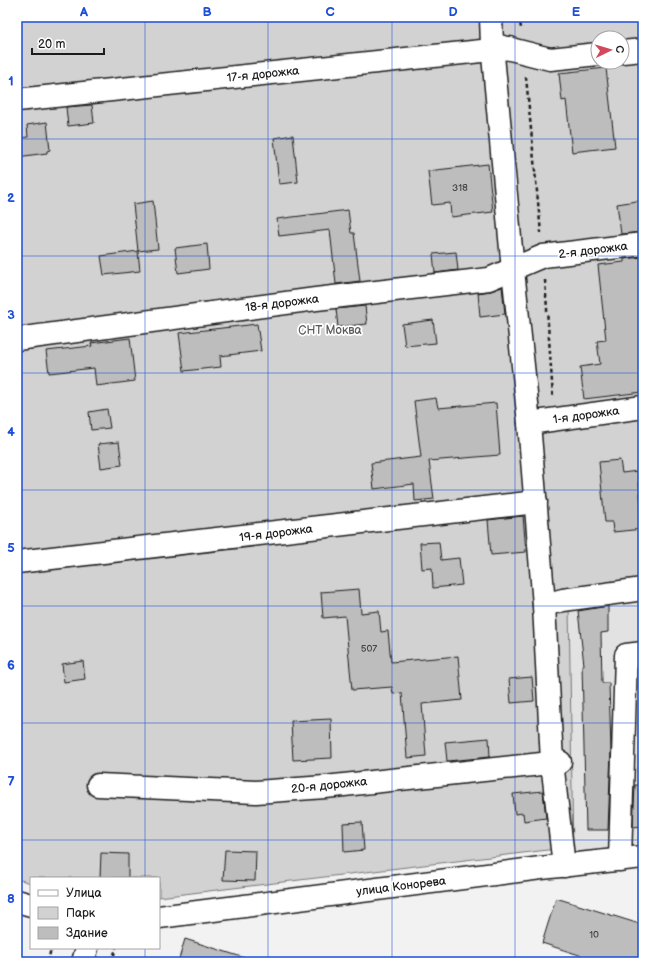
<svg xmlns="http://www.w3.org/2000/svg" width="660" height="979" font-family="'Balsamiq Sans',sans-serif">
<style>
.built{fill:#e2e2e2}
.green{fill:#d2d2d2;stroke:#777;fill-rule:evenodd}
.building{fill:#bdbdbd;stroke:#1c1c1c}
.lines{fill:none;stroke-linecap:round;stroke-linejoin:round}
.minor-casing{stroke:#1c1c1c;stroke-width:25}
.path{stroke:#1c1c1c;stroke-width:2.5;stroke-dasharray:4 3;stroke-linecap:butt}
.minor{stroke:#fff;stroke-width:22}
.grid{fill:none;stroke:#1d4ed8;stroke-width:1;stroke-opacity:0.55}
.labels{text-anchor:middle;stroke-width:3.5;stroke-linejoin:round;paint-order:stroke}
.number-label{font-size:10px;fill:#444}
.street-label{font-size:12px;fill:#1c1c1c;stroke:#fff}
.park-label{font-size:12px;fill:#5c5c5c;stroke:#fff}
.neatline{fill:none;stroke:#1d4ed8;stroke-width:1.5}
.grid-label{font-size:13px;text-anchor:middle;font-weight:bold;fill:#1d4ed8}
</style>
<rect width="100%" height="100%" fill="#f2f2f2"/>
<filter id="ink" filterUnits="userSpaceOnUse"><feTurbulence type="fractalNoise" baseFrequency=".025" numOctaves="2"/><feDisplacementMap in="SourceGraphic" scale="8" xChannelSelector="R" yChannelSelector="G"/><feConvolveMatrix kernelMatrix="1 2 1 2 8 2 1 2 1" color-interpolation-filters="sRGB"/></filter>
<g filter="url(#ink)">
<path class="built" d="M643,597V845L573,853L569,606Z"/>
<path class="green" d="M17,17H643V597L569,606L573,853L556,849L159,897V878H31V883L17,879ZM598,38H622V62H598Z"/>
<g class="building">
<path d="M606,68L615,147L572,152L566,100L562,101L559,73Z"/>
<path d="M92,105L94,123L68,126L66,107Z"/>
<path d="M47,122L50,150L47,151V153L17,157V138L28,137L27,125Z"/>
<path d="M293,135L298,182L279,184L274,138Z"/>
<path d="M488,164L493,212L451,217L450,203L432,205L428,171Z"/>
<path d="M643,200V232L621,234L617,204Z"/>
<path d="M153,201L158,249L138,251L133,204Z"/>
<path d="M348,210L351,233H354L360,281L336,284L330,230L279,236L277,219Z"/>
<path d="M207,244L209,269L178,273L175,248Z"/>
<path d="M138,251L140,271L104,275L101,256Z"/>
<path d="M456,252L458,270L435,273L433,254Z"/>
<path d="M643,257V392L584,399L580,367L600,364L597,341L606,340L598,265L624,262V259Z"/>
<path d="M502,287L505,314L480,317L478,293L491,291Z"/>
<path d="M365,306L367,324L338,327L336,309Z"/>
<path d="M433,320L436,343L405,346L402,324Z"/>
<path d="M257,324L261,351L220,356L221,367L184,371L179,333Z"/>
<path d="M130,338L135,381L96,386L94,368L49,373L46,351L92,346L91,343Z"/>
<path d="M436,398L438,408L496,403L500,455L429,461L434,499L415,501L414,484L374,489L371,463L421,457L414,401Z"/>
<path d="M107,409L110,428L91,430L89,412Z"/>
<path d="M119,442L122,465L101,468L98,444Z"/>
<path d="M620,460L622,473L638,471L643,529L613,532L612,522H605L599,462Z"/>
<path d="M523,516L526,552L491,555L488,520Z"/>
<path d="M439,542L441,560L459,558L462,585L433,588L432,568L422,569L420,543Z"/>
<path d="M359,589L361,613L379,611L381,632L388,631L391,662L458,656L462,700L422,704L426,756L407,758L402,693L393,694L392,687L352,690L345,616L323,618L321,592Z"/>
<path d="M608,606V632L601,633L602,683H609L611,751L608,830H586L582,665H584L578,611Z"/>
<path d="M83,661L85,679L64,682L62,664Z"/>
<path d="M532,677L534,701L511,703L509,679Z"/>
<path d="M331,719L332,758L293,760L291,721Z"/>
<path d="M489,738L490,757L447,761L445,742Z"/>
<path d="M635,785H643V826L633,827Z"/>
<path d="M543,791L546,818L524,821L523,813L515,814L513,794Z"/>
<path d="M362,822L364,850L344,852L343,823Z"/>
<path d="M225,850L256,851L255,881L223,880Z"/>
<path d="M101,853L128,854V878H100Z"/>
<path d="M556,898L643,925V962H601L542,943Z"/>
<path d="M185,939L245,958L244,962H178Z"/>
</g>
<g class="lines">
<defs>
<g id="minor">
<path d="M491,17L492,45L513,270L529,423L544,605L552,762L564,866"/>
<path d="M495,45L550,59L598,54"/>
<path d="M622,52L643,50"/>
<path d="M17,100L510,48"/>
<path d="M17,339L316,299L489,279L543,256L643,244"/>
<path d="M529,423L643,407"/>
<path d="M17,562L536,502"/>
<path d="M544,605L563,600L643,589"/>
<path d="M98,785L256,792L325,787L560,762"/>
<path d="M620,860L626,655L643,653"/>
<path d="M17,901L31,905"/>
<path d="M159,917L541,868L643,857"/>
<path d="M83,962L87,948"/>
</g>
</defs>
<use href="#minor" class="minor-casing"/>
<g class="path">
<path d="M519,17L521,28"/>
<path d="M526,77L541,233"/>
<path d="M545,280L553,397"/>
<path d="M48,962L51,948"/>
<path d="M112,962L116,948"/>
</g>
<use href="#minor" class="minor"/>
</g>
</g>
<path class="grid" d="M145,17V878M268,17V962M392,17V962M515,17V962M17,139H643M17,256H643M17,373H643M17,490H643M17,606H643M17,723H643M17,840H643M145,948V962"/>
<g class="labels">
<g class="number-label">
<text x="460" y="191">318</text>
<text x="369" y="652">507</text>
<text x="594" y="938">10</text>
</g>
<g class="street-label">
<text transform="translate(263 74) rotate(-6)" y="4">17-я дорожка</text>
<text transform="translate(593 250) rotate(-7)" y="4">2-я дорожка</text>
<text transform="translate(282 303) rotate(-7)" y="4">18-я дорожка</text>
<text transform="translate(586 415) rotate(-8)" y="4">1-я дорожка</text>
<text transform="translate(276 533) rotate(-7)" y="4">19-я дорожка</text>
<text transform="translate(329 785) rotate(-6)" y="4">20-я дорожка</text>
<text transform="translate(401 886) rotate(-7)" y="4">улица Конорева</text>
</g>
<g class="park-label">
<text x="330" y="334">СНТ Моква</text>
</g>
</g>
<rect width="660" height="979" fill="none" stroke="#fff" stroke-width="44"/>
<rect x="30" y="877" width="130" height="72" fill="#ffffff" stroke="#a4a4a4"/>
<rect x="38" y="890" width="20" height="6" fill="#ffffff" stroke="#a4a4a4"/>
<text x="66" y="897" font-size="12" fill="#1c1c1c">Улица</text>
<rect x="38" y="907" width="20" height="12" fill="#d2d2d2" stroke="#a4a4a4"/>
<text x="66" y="917" font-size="12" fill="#1c1c1c">Парк</text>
<rect x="38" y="927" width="20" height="12" fill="#bdbdbd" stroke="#a4a4a4"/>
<text x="66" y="937" font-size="12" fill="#1c1c1c">Здание</text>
<g transform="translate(610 50) rotate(85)"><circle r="19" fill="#ffffff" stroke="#a4a4a4"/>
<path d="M0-3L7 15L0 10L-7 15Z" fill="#d1495b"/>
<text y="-6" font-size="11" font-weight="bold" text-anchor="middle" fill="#1c1c1c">С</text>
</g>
<path d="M32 48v6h72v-6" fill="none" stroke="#1c1c1c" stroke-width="2"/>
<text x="38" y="48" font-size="12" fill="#1c1c1c" stroke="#ffffff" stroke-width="3" paint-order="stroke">20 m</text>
<rect x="22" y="22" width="616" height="935" class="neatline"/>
<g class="grid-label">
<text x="84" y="16">A</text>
<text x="207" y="16">B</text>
<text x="330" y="16">C</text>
<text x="453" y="16">D</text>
<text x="576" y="16">E</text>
<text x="11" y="85">1</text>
<text x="11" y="202">2</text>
<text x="11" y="319">3</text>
<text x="11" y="436">4</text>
<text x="11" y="552">5</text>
<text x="11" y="669">6</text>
<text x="11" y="786">7</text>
<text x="11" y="903">8</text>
</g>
</svg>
